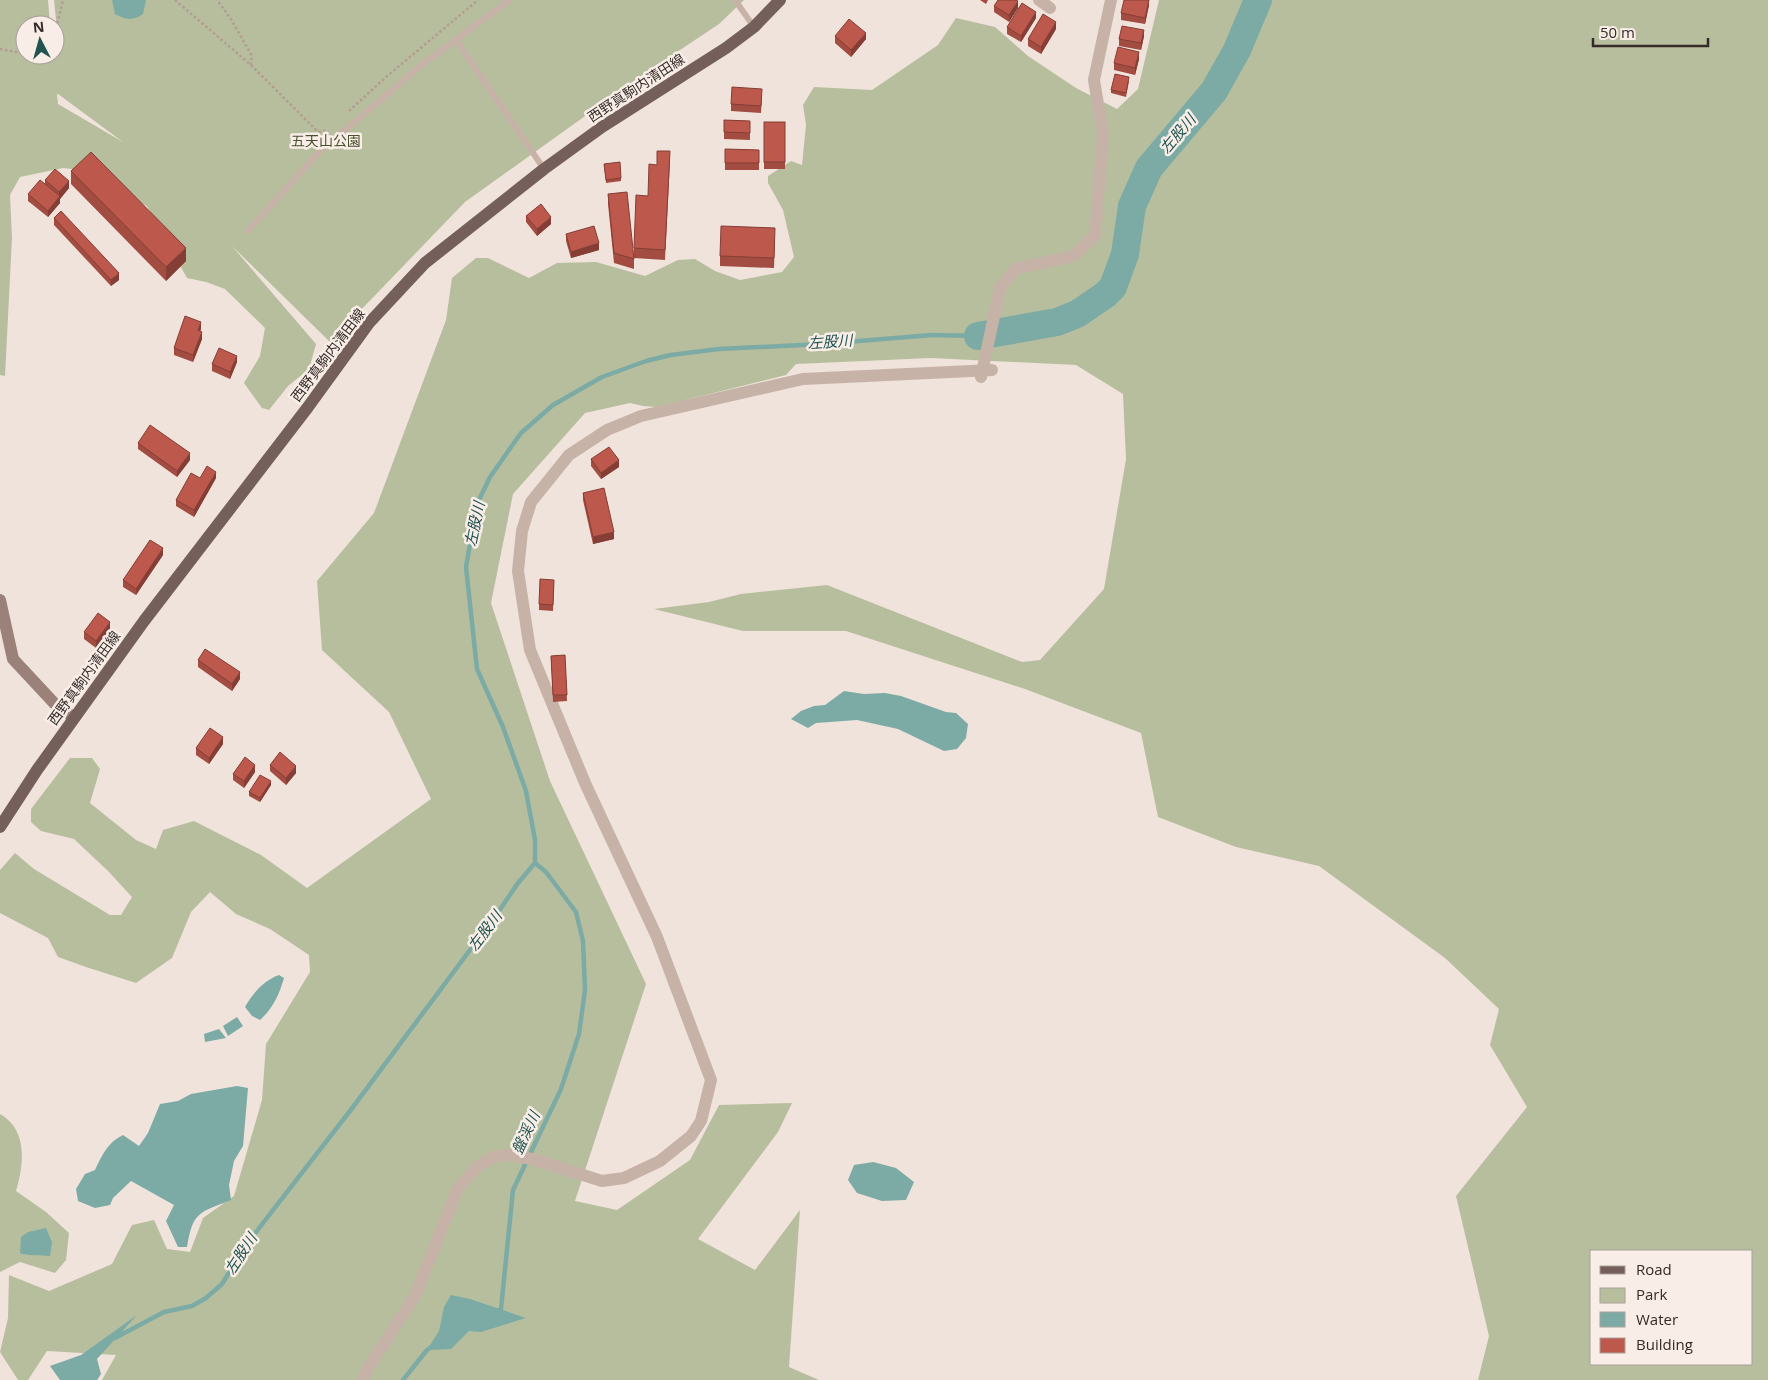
<svg xmlns="http://www.w3.org/2000/svg" width="1768" height="1380" font-family="'Open Sans','Noto Sans JP',sans-serif">
<style>
.green{fill:#b7be9d;fill-rule:evenodd}
.water{fill:#7caba6}
.lines{fill:none;stroke-linecap:round;stroke-linejoin:round}
.stream{stroke:#7caba6;stroke-width:4.5}
.river{stroke:#7caba6;stroke-width:28}
.path{stroke:#b39c93;stroke-width:2.5;stroke-dasharray:2.5 2.5;stroke-linecap:butt}
.lane{stroke:#c7b2a8;stroke-width:6}
.street{stroke:#c7b2a8;stroke-width:12}
.secondary{stroke:#9a817a;stroke-width:12}
.primary{stroke:#755f5a;stroke-width:12}
.wall{fill:#a34c41}
.shaded-wall{fill:#843e35}
.building{fill:#bd584c;stroke:#843e35}
.labels{text-anchor:middle;stroke-width:5;stroke-linejoin:round;paint-order:stroke}
.street-label{font-size:14px;fill:#342a28;stroke:#f8eee7}
.park-label{font-size:14px;fill:#49512d;stroke:#f8eee7}
.water-label{font-size:15px;font-style:italic;fill:#21534f;stroke:#f8eee7}
</style>
<rect width="100%" height="100%" fill="#f0e3db"/>
<g class="green">
<path d="M0,0H48L50,25H25V55H55V33L57,31L54,0H744L719,24L641,76L465,202L330,342L232,246L316,344L309,369L288,386L269,410L262,408L244,383L260,356L265,328L225,289L206,282L187,278L147,206L72,169L63,168L20,177L10,195L12,238L5,376L0,375ZM57,94H58L123,142L58,104Z"/>
<path d="M1159,0H1768V1380H1478L1489,1336L1456,1196L1527,1107L1490,1045L1499,1009L1445,958L1319,866L1236,847L1158,817L1141,733L1025,689L846,631H743L654,609L709,602L741,594L827,585L1022,662L1040,660L1104,589L1126,459L1123,394L1076,365L931,358L796,364L786,375L657,407L643,406L630,403L585,413L513,494L491,603L550,781L646,984L575,1201L617,1210L690,1160L719,1105L792,1103L778,1132L698,1239L755,1270L800,1210L789,1367L819,1380H102L116,1355L47,1351L28,1380H18L0,1352L8,1318L9,1275L49,1291L112,1264L132,1225L154,1220L167,1249L190,1252L203,1218L234,1196L262,1100L266,1044L310,972L309,955L270,929L236,914L210,892L191,912L172,958L136,983L86,967L58,957L48,938L0,913V870L15,853L34,869L110,915H121L132,897L108,871L74,839L41,831L31,822V809L70,758H92L100,769L90,803L136,840L156,849L163,830L194,821L261,855L307,888L431,799L389,712L322,650L317,581L374,513L446,320L452,278L476,258H488L529,278L557,263L596,262L645,276L678,260L695,259L715,271L740,280L782,272L794,257L783,210L768,183V176L791,161L802,165L806,125L803,105L814,87L872,90L938,45L956,18L995,27L1028,56L1076,88L1117,109L1138,89ZM1592,1251H1752V1364H1592Z"/>
<path d="M0,1114C28,1130 24,1164 16,1191L46,1212L69,1233L66,1260L55,1273L20,1262L0,1272Z"/>
</g>
<g class="water">
<path d="M112,0H146L143,14C133,21 125,20 115,14Z"/>
<path d="M844,691L864,694L885,693L901,696L946,712L956,713L968,724L966,738L957,749L944,751L898,729L857,720L816,723L808,728L791,719L801,711L814,706L825,705Z"/>
<path d="M279,975L284,978C279,995 273,1008 260,1020L252,1016L245,1007C253,993 263,981 279,975Z"/>
<path d="M237,1017L243,1026L228,1036L223,1026Z"/>
<path d="M219,1029L226,1038L205,1042L204,1034Z"/>
<path d="M237,1086L248,1088L243,1146L234,1161L229,1185L231,1200C199,1213 193,1211 187,1247H178L166,1221L174,1205L131,1181L113,1198L110,1205L95,1208L78,1201L76,1189L85,1174L95,1170C102,1155 108,1142 123,1135L139,1146L148,1133L160,1104L178,1101L191,1094Z"/>
<path d="M873,1162L896,1168L914,1182L906,1200L882,1201L857,1193L848,1180L854,1165Z"/>
<path d="M46,1228L52,1242L50,1256C42,1255 26,1256 20,1253L21,1237L28,1232Z"/>
<path d="M451,1295L470,1299L526,1318L481,1332L469,1331L451,1349L427,1350L439,1331L444,1307Z"/>
<path d="M137,1315L97,1359L101,1374L97,1380H60L50,1366L81,1355Z"/>
</g>
<g class="lines">
<g class="stream">
<path d="M497,1311L501,1309L513,1190L561,1089L579,1034L585,990L583,941L576,912L546,872L535,863"/>
<path d="M115,1338L164,1312L192,1306L206,1298L222,1284L246,1245L353,1107L499,911L518,883L535,863V840L526,791L503,727L477,669L466,567L477,504L490,477L521,433L553,405L602,377L646,361L671,355L719,349L822,344L932,335L978,336"/>
<path d="M403,1380L427,1350L431,1347"/>
</g>
<path class="river" d="M978,336L1057,322L1077,314L1105,295L1113,287L1125,254L1132,206L1149,168L1214,91L1237,50L1258,0"/>
<g class="path">
<path d="M175,0L251,65L252,56L231,19L217,0"/>
<path d="M55,33L63,0"/>
<path d="M0,49L21,53L25,52"/>
<path d="M251,65L318,132L326,131"/>
<path d="M349,111L386,77L478,0"/>
</g>
<g class="lane">
<path d="M735,0L754,27"/>
<path d="M456,40L544,169"/>
<path d="M248,231L318,153L424,63L510,0"/>
</g>
<g class="street">
<path d="M1039,0L1050,8"/>
<path d="M981,377L1000,288L1015,269L1074,256L1095,235L1103,134L1094,80L1111,0"/>
<path d="M363,1380L368,1368L415,1296L458,1188L478,1166L496,1156L511,1155L532,1159L602,1181L624,1178L660,1161L691,1136L701,1121L711,1080L657,937L585,783L530,650L518,571L522,531L531,502L569,455L607,430L641,416L803,379L992,370"/>
</g>
<path class="secondary" d="M0,600L13,659L54,703L74,718"/>
<path class="primary" d="M0,827L37,770L144,621L308,407L369,323L425,263L544,169L602,127L726,48L754,27L780,0"/>
</g>
<g class="wall">
<path d="M980,0H988L986,4Z"/>
<path d="M1149,5L1145,24L1121,20V13Z"/>
<path d="M994,6L1018,8L1009,22L994,12Z"/>
<path d="M1036,18L1021,42L1007,34V27Z"/>
<path d="M1056,29L1041,54L1028,46V39Z"/>
<path d="M835,36L866,39L851,57L835,43Z"/>
<path d="M1144,36L1141,50L1119,46V39Z"/>
<path d="M1139,59L1135,75L1114,70V63Z"/>
<path d="M1129,81L1126,97L1111,93V90Z"/>
<path d="M762,96L761,113L731,111V104Z"/>
<path d="M724,120L750,121V140L724,139Z"/>
<rect x="764" y="122" width="21" height="47"/>
<path d="M725,149L759,150V170H725Z"/>
<path d="M670,161L665,260L634,258V269L614,263L608,204V194L634,256V248L657,165Z"/>
<path d="M604,164L621,178V181L606,183Z"/>
<path d="M71,171L186,261L166,281L71,184Z"/>
<path d="M45,180L69,188L60,199V203L48,217L28,201V194L45,184Z"/>
<path d="M526,216L551,224L537,236L526,222Z"/>
<path d="M54,218L119,280L111,286L54,225Z"/>
<path d="M566,234L599,250L571,258L566,241Z"/>
<path d="M775,238L774,268L720,266V256Z"/>
<path d="M201,329L200,331L202,339L193,362L174,355V348Z"/>
<path d="M237,362L230,379L212,371V364Z"/>
<path d="M138,443L190,460L177,477L138,449Z"/>
<path d="M591,459L619,467L601,479L591,466Z"/>
<path d="M216,478L194,517L176,506V500Z"/>
<path d="M583,493L614,539L593,544L583,500Z"/>
<path d="M163,555L136,595L123,587V580Z"/>
<path d="M554,580L553,611L539,610V604Z"/>
<path d="M110,629L96,648L84,639V632Z"/>
<path d="M565,655L567,701L553,702L551,656Z"/>
<path d="M198,660L240,679L232,691L198,667Z"/>
<path d="M223,744L209,764L196,755V748Z"/>
<path d="M270,765L296,773L286,785L270,771Z"/>
<path d="M255,772L244,788L233,780V774Z"/>
<path d="M271,785L260,802L249,796V792Z"/>
</g>
<g class="shaded-wall">
<path d="M1149,0V5L1145,24V18Z"/>
<path d="M1018,1V8L1009,22V15Z"/>
<path d="M1036,12V18L1021,42V36Z"/>
<path d="M1056,22V29L1041,54V47Z"/>
<path d="M1144,30V36L1141,50V43Z"/>
<path d="M866,33V39L851,57V50Z"/>
<path d="M1139,52V59L1135,75V68Z"/>
<path d="M69,181V188L60,199V203L48,217V211L59,197V192Z"/>
<path d="M551,217V224L537,236V229Z"/>
<path d="M599,243V250L571,258V252Z"/>
<path d="M186,248V261L166,281V267Z"/>
<path d="M119,273V280L111,286V280Z"/>
<path d="M201,322V329L198,337V330Z"/>
<path d="M202,332V339L193,362V355Z"/>
<path d="M237,356V362L230,379V372Z"/>
<path d="M190,453V460L177,477V471Z"/>
<path d="M619,460V467L601,479V473Z"/>
<path d="M216,472V478L194,517V510Z"/>
<path d="M614,532V539L593,544V537Z"/>
<path d="M163,548V555L136,595V589Z"/>
<path d="M110,622V629L96,648V641Z"/>
<path d="M240,672V679L232,691V684Z"/>
<path d="M223,737V744L209,764V758Z"/>
<path d="M255,765V772L244,788V781Z"/>
<path d="M296,766V773L286,785V778Z"/>
<path d="M271,781V785L260,802V798Z"/>
</g>
<g class="building">
<path d="M998,0H1016L1018,1L1009,15L994,6Z"/>
<path d="M1124,0H1149L1145,18L1121,13Z"/>
<path d="M1022,3L1036,12L1021,36L1007,27Z"/>
<path d="M1043,14L1056,22L1041,47L1028,39Z"/>
<path d="M849,19L866,33L851,50L835,36Z"/>
<path d="M1122,26L1144,30L1141,43L1119,39Z"/>
<path d="M1118,47L1139,52L1135,68L1114,63Z"/>
<path d="M1115,74L1129,77L1126,93L1111,90Z"/>
<path d="M732,87L762,89L761,106L731,104Z"/>
<path d="M724,120L750,121V133L724,132Z"/>
<rect x="764" y="122" width="21" height="40"/>
<path d="M725,149L759,150V163H725Z"/>
<path d="M657,151H670L665,250L634,248L636,195L648,196L649,164L657,165Z"/>
<path d="M91,152L186,248L166,267L71,171Z"/>
<path d="M620,162L621,178L606,180L604,164Z"/>
<path d="M55,169L69,181L59,192L45,180Z"/>
<path d="M40,180L60,196L48,211L28,194Z"/>
<path d="M627,192L634,259L614,253L608,194Z"/>
<path d="M541,204L551,217L537,229L526,216Z"/>
<path d="M61,211L119,273L111,280L54,218Z"/>
<path d="M594,226L599,243L571,252L566,234Z"/>
<path d="M721,226L775,228L774,258L720,256Z"/>
<path d="M185,316L201,322L198,330L202,332L193,355L174,348Z"/>
<path d="M219,348L237,356L230,372L212,364Z"/>
<path d="M150,425L190,453L177,471L138,443Z"/>
<path d="M609,447L619,460L601,473L591,459Z"/>
<path d="M207,466L216,472L194,510L176,500L191,473L200,478Z"/>
<path d="M604,488L614,532L593,537L583,493Z"/>
<path d="M150,540L163,548L136,589L123,580Z"/>
<path d="M540,579L554,580L553,605L539,604Z"/>
<path d="M98,613L110,622L96,641L84,632Z"/>
<path d="M205,649L240,672L232,684L198,660Z"/>
<path d="M565,655L567,695H553L551,656Z"/>
<path d="M210,728L223,737L209,758L196,748Z"/>
<path d="M280,752L296,766L286,778L270,765Z"/>
<path d="M245,757L255,765L244,781L233,774Z"/>
<path d="M260,775L271,781L260,798L249,792Z"/>
</g>
<g class="labels">
<g class="street-label">
<text transform="translate(636 88) rotate(-33)" y="5">西野真駒内清田線</text>
<text transform="translate(328 355) rotate(-53)" y="5">西野真駒内清田線</text>
<text transform="translate(84 678) rotate(-54)" y="5">西野真駒内清田線</text>
</g>
<g class="park-label">
<text x="326" y="146">五天山公園</text>
</g>
<g class="water-label">
<text transform="translate(1178 134) rotate(-50)" y="5">左股川</text>
<text transform="translate(830 342) rotate(-4)" y="5">左股川</text>
<text transform="translate(475 524) rotate(-78)" y="5">左股川</text>
<text transform="translate(485 931) rotate(-53)" y="5">左股川</text>
<text transform="translate(526 1133) rotate(-65)" y="5">盤渓川</text>
<text transform="translate(241 1254) rotate(-57)" y="5">左股川</text>
</g>
</g>
<rect x="1590" y="1250" width="162" height="115" fill="#f8eee7" stroke="#aaa09b"/>
<rect x="1600" y="1266" width="25" height="8" fill="#755f5a" stroke="#aaa09b"/>
<text x="1636" y="1275" font-size="15" fill="#342a28">Road</text>
<rect x="1600" y="1288" width="25" height="15" fill="#b7be9d" stroke="#aaa09b"/>
<text x="1636" y="1300" font-size="15" fill="#342a28">Park</text>
<rect x="1600" y="1312" width="25" height="15" fill="#7caba6" stroke="#aaa09b"/>
<text x="1636" y="1325" font-size="15" fill="#342a28">Water</text>
<rect x="1600" y="1338" width="25" height="15" fill="#bd584c" stroke="#aaa09b"/>
<text x="1636" y="1350" font-size="15" fill="#342a28">Building</text>
<g transform="translate(40 40) rotate(354)"><circle r="24" fill="#f8eee7" stroke="#aaa09b"/>
<path d="M0-4L9 19L0 12L-9 19Z" fill="#21534f"/>
<text y="-8" font-size="14" font-weight="bold" text-anchor="middle" fill="#342a28">N</text>
</g>
<path d="M1593 38v8h115v-8" fill="none" stroke="#342a28" stroke-width="2.5"/>
<text x="1600" y="38" font-size="15" fill="#342a28" stroke="#f8eee7" stroke-width="4" paint-order="stroke">50 m</text>
</svg>
